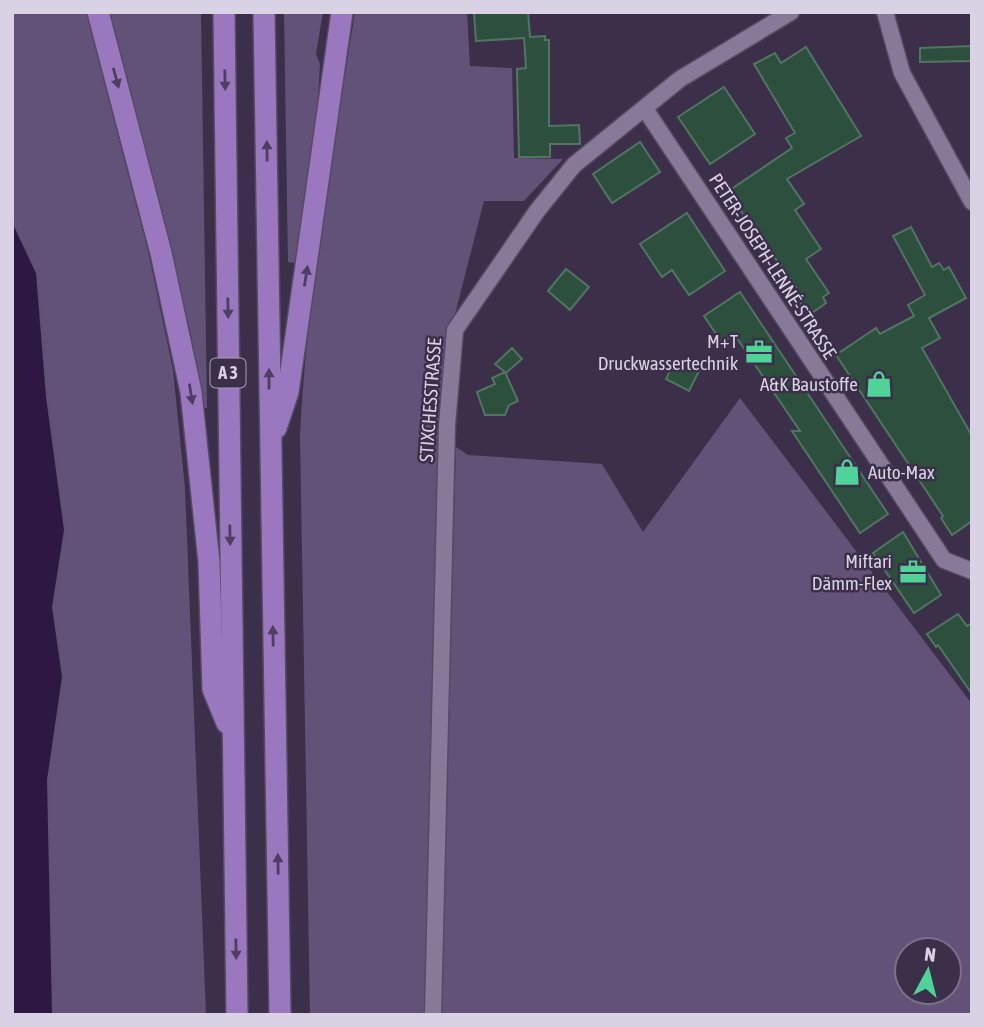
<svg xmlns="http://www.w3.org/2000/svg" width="984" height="1027" font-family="'Asap Condensed',sans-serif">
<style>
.green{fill:#635278;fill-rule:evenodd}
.water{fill:#2d1843;stroke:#615073;stroke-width:2}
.building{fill:#2d4f3e;stroke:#527562;stroke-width:2}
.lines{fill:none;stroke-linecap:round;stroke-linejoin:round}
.minor-casing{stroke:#554b62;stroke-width:19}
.highway-casing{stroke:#554b62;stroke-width:24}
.minor{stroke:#877a99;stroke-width:16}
.highway{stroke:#9978bf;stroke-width:21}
.oneway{fill:#4e3e61}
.labels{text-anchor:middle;stroke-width:5;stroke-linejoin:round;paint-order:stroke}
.shield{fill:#3b2f4a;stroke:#aaa1b6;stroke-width:2}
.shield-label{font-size:18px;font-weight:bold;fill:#d9d2e4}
.street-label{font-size:19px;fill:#d9d2e4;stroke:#3b2f4a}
.poi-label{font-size:19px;fill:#d9d2e4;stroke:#3b2f4a;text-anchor:end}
</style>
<rect width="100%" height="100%" fill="#3b2f4a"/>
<g class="green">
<path d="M12,12H86L148,251L173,370L185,488L206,1015H53L48,780L63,677L53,607L65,530L47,397L37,273L12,220Z"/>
<path d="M109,12H201L207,408H204L190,330Z"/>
<path d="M284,12H323L316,54L320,64L316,134L296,263L288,262Z"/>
<path d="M355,12H467L470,66L512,68L514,158L563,159L524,201H484L454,318L427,1015H310L300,435C307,293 333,153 355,12Z"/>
<path d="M740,398L972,704V1015H440L456,447L468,455L602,464L643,532ZM907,950H949V992H907Z"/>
</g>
<path class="water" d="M12,220L37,273L47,397L65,530L53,607L63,677L48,780L53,1015H12Z"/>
<g class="building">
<path d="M474,12H528L530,37L545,36V40H549V126L579,125L580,144H550V157H519L517,69L526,68L524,38L476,41Z"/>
<path d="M972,46V61L920,62V48Z"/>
<path d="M806,47L861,136L787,179L804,204L795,210L821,249L806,259L829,293L823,297L826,303L809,315L792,290L796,287L727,192L792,148L786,138L795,133L754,64L775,53L781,63Z"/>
<path d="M724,87L755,134L710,164L678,117Z"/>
<path d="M640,142L660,172L612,203L593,174Z"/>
<path d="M687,213L725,271L689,295L672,270L662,277L640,244Z"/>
<path d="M911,227L932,267L939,263L944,270L949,267L966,298L929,318L940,338L922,348L972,436V521L952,535L941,518L943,516L836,355L876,328L880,334L914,316L908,305L925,295L893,236Z"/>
<path d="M566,269L589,287L570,310L548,291Z"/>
<path d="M740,292L888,514L860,533L792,431H800L734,334L722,343L704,316Z"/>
<path d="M512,348L522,359L506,373L495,364Z"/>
<path d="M686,359L701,367L689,391L666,379L672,367L680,370Z"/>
<path d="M505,372L518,401L509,405L505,415H485L477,392L495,384L492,378Z"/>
<path d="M903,532L941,595L914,613L873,553Z"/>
<path d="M958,614L967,626L972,623V694L938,645L936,647L927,634Z"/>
</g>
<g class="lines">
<defs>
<g id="minor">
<path d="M885,12L902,73L972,202"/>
<path d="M645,109L944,560L972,571"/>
<path d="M433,1015L447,425L455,330L537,211L574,165L680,79L791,12"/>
</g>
<g id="highway">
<path d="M98,12L161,253L191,392L209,562L213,689L227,723"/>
<path d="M224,12L237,1015"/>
<path d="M264,12L280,1015"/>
<path d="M276,428L288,392L342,12"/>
</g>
</defs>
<use href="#minor" class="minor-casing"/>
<use href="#highway" class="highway-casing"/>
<use href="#minor" class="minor"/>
<use href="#highway" class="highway"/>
</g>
<defs><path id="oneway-solid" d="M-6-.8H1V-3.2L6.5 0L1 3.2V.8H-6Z" transform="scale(1.75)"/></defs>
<g class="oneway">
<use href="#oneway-solid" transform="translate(116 78) rotate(75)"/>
<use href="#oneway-solid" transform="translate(225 80) rotate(89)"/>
<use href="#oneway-solid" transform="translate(267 151) rotate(-91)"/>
<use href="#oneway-solid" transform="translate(306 276) rotate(-81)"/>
<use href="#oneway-solid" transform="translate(228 308) rotate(89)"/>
<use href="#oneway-solid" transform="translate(269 379) rotate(-90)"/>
<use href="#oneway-solid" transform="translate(191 394) rotate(81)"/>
<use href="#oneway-solid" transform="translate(230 535) rotate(89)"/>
<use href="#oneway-solid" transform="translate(273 636) rotate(-91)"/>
<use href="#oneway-solid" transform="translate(278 864) rotate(-91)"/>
<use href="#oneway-solid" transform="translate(236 949) rotate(89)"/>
</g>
<defs>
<symbol id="office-bare" viewBox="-9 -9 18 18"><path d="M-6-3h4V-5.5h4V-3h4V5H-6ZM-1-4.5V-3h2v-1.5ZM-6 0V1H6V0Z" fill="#4fd398" stroke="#3b2f4a" stroke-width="2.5" paint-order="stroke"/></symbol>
<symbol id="shop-bare" viewBox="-9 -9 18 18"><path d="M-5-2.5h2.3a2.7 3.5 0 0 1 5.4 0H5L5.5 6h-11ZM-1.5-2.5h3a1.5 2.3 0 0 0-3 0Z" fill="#4fd398" stroke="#3b2f4a" stroke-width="2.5" paint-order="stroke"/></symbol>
</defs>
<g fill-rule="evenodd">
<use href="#office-bare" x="740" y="333" width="38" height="38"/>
<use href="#shop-bare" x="860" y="365" width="38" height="38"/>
<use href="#shop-bare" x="828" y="453" width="38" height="38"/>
<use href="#office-bare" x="894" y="553" width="38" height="38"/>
</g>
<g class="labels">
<rect class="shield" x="210.5" y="358.5" width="35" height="29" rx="5"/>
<g class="shield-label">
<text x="228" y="379">A 3</text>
</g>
<g class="street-label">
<text transform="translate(773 266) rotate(57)" y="7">PETER-JOSEPH-LENNÉ-STRASSE</text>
<text transform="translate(430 400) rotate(-86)" y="7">STIXCHESSTRASSE</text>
</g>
<g class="poi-label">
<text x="738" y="348">M+T<tspan x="738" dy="22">Druckwassertechnik</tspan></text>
<text x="858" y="391">A&amp;K Baustoffe</text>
<text x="868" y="479" text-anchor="start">Auto-Max</text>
<text x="892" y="568">Miftari<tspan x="892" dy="22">Dämm-Flex</tspan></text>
</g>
</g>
<rect width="984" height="1027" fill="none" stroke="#d9d2e4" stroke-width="28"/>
<g transform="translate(928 971) rotate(7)"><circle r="33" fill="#3b2f4a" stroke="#7a7088" stroke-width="2"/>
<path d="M0-5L12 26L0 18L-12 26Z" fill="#4fd398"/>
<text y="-10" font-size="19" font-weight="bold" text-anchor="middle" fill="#d9d2e4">N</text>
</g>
</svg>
